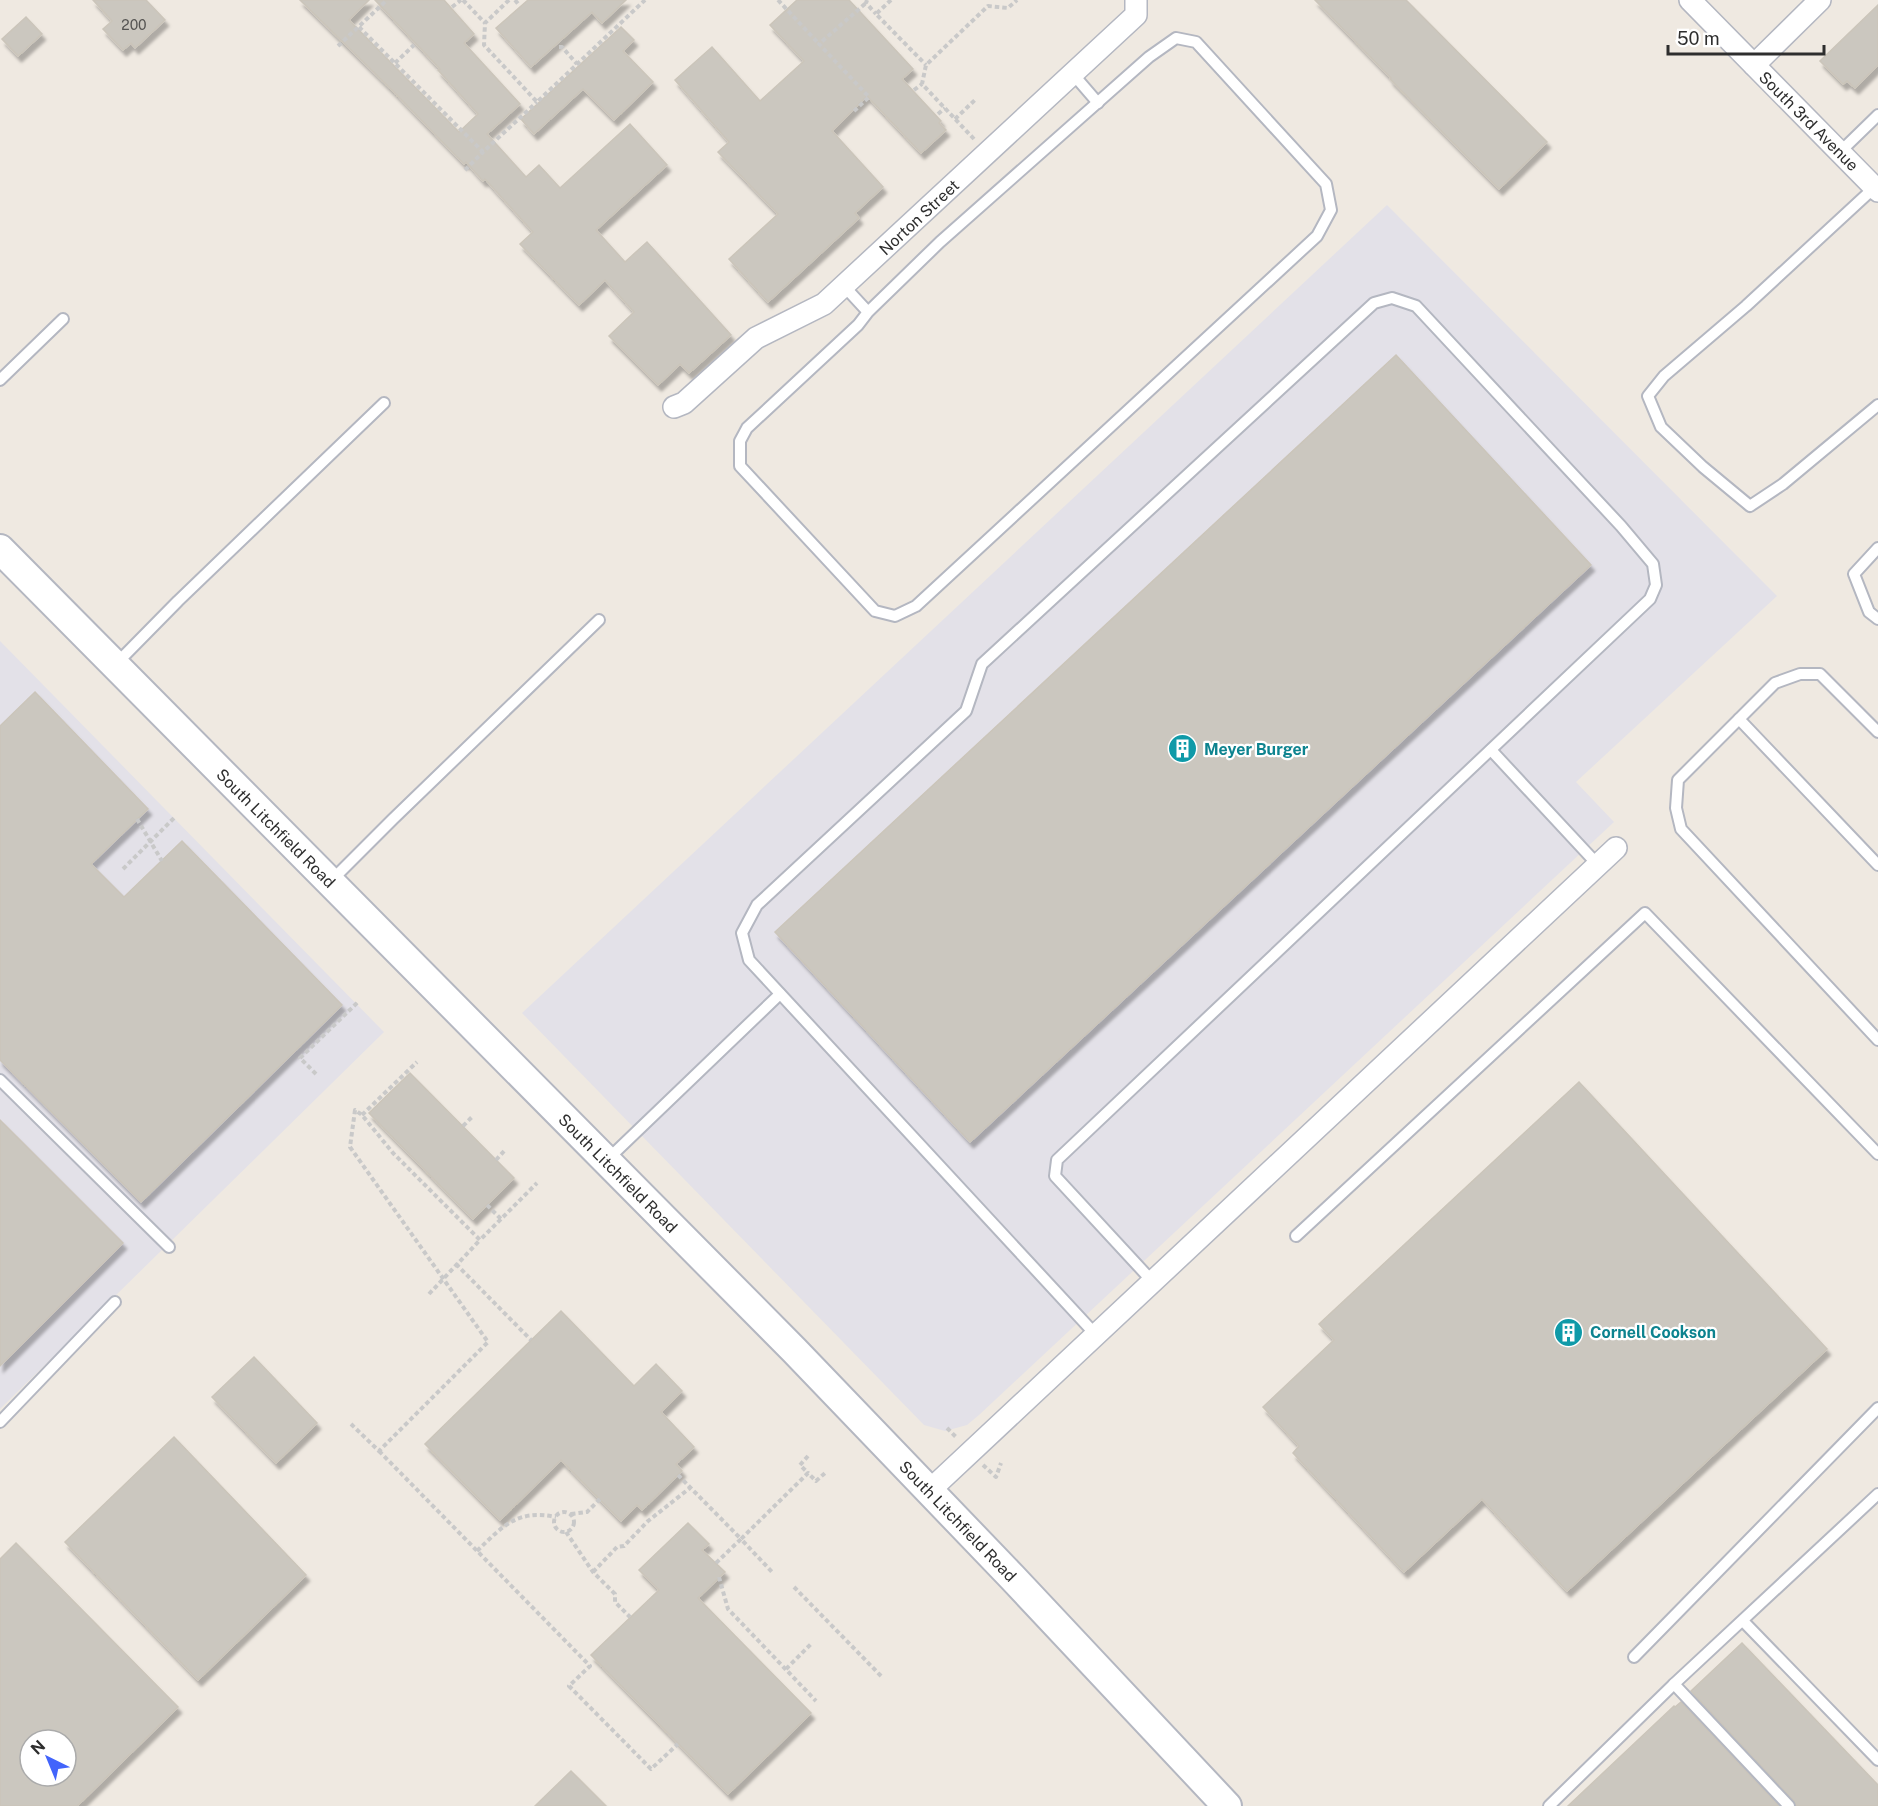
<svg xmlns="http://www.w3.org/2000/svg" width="1878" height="1806" font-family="'Public Sans',sans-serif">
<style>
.industrial{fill:#e3e1e8}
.building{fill:#cbc7bf;stroke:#cbc5ba;stroke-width:1.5;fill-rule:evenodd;filter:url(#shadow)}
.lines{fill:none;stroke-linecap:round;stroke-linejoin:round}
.service-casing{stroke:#b4b7c1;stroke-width:14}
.minor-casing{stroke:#b4b7c1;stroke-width:24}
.secondary-casing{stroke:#b4b7c1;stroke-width:32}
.path{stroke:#c9c9c9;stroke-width:4;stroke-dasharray:4.5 3;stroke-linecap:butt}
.service{stroke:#fff;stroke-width:10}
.minor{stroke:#fff;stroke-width:21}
.secondary{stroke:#fff;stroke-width:28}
.labels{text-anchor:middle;stroke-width:4.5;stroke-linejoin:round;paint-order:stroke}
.number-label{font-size:14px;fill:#555452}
.street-label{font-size:16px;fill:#2e2e2e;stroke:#fff}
.culture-label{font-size:16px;font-weight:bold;fill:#0d838f;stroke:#fff;text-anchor:start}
</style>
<defs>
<filter id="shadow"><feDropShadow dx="3.5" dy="6" stdDeviation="1.5" flood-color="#0004"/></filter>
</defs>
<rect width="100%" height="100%" fill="#efe9e1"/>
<g class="industrial">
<path d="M1387,205L1777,596L1576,782L1614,822L979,1415L967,1425L945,1431L924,1425L522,1013Z"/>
<path d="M0,641L384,1032L0,1409Z"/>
</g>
<g class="building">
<path d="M93,0H146L165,20L135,48L131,43L123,50L103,29L112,21Z"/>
<path d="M300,0H369L349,20L459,132L478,114L438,70L440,69L375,0H444L474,34L464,43L520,104L487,134L526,177L539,165L560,188L630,124L667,165L596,230L625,262L647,242L731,335L689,373L680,364L658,385L609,336L634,312L605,280L579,305L520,244L533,232L485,179L483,181L466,162L464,164L393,91Z"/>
<path d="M528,0H626L602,23L592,12L531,67L496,28Z"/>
<path d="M797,0H849L913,69L902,79L941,121L939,123L946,130L921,153L867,96L832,131L883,187L855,213L859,218L768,302L729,259L778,214L718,152L729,142L675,80L712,47L760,101L804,61L770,25Z"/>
<path d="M1315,0H1406L1547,142L1499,189L1390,79L1391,78Z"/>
<path d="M1878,5V65L1855,88L1847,81L1843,84L1820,61Z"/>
<path d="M26,17L42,34L18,56L2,39Z"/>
<path d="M621,27L634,40L623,51L653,82L614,120L583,89L534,134L521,119Z"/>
<path d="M1396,355L1591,565L970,1142L775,932Z"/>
<path d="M35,692L148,809L91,864L124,897L182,841L342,1005L141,1202L0,1060V726Z"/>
<path d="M410,1073L514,1178L473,1219L369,1113Z"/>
<path d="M1579,1082L1827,1349L1567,1591L1482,1499L1404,1572L1293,1453L1299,1446L1263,1407L1334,1340L1319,1324Z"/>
<path d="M0,1120L123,1243L0,1366Z"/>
<path d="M561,1311L634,1386L656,1364L682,1391L661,1412L694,1447L676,1464L682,1471L642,1510L637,1505L621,1521L561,1460L500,1520L425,1444Z"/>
<path d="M254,1357L317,1423L276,1463L212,1397Z"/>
<path d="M174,1437L306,1575L198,1680L65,1542Z"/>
<path d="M688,1523L709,1544L702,1550L725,1572L698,1598L811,1713L728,1794L591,1655L659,1590L639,1570Z"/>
<path d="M16,1543L178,1707L77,1806H0V1559ZM30,1740H66V1776H30Z"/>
<path d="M1742,1643L1878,1785V1806H1796L1794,1801L1691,1691Z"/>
<path d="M1681,1702L1779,1806H1568L1674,1706L1675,1707Z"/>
<path d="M571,1771L606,1806H535Z"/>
</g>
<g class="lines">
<defs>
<g id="service">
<path d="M1073,74L1098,103"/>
<path d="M1840,152L1878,115"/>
<path d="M1875,187L1746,306L1664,376L1648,396L1661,427L1703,467L1750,506L1783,484L1878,405"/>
<path d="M844,286L868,312L858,325L747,428L740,441V466L875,611L895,616L916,606L1317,236L1331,210L1326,184L1196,42L1176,38L1149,57L940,242L868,312"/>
<path d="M0,380L63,319"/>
<path d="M1878,548L1854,574L1869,612L1878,619"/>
<path d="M116,664L178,601L384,403"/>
<path d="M1739,719L1878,865"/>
<path d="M1878,732L1820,674H1800L1775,683L1678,780L1676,808L1681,829L1878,1040"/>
<path d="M1491,750L1598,865"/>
<path d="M330,882L393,819L599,620"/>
<path d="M0,1080L169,1247"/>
<path d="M607,1160L780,994"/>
<path d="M1296,1236L1645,913L1878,1154"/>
<path d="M1096,1335L749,960L742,933L757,905L966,711L982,664L1374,303L1392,298L1416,306L1621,526L1653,564L1656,585L1650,599L1057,1160L1055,1176L1153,1282"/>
<path d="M0,1422L115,1302"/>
<path d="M1743,1621L1878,1760"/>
<path d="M1634,1657L1878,1408"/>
<path d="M1674,1684L1789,1806"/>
<path d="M1549,1806L1674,1684L1878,1494"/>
</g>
<g id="minor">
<path d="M1690,0L1878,191"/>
<path d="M1754,65L1820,0"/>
<path d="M674,407L684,403L756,338L824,304L1136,15V0"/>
<path d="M929,1491L1616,848"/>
</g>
<path id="secondary" d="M0,549L794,1350L1012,1577L1227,1806"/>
</defs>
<use href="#service" class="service-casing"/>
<use href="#minor" class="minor-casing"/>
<use href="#secondary" class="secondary-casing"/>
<g class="path">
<path d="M463,0L485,23"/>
<path d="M509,0L485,23L484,45L537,102L645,0"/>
<path d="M515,0L519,5"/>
<path d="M778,0L819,44"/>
<path d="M867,0L866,3L876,14"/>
<path d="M891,0L876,14L926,65"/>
<path d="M452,7L461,0"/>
<path d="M359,27L483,152L537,102"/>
<path d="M338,46L387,0"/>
<path d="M559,47H562L577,64"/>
<path d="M395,63L414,45"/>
<path d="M914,90L922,84"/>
<path d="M854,111L869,97L819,44L866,3"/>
<path d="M938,114L945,108"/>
<path d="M955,119L976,99"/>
<path d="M974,139L922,84L926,65L988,6L1008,8L1017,0"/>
<path d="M465,170L483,152"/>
<path d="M137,819L162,861"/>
<path d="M123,869L175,817"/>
<path d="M316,1074L300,1058L358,1002"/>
<path d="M362,1115L417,1062"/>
<path d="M463,1126L472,1117"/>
<path d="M496,1160L505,1150"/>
<path d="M487,1205L501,1219"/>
<path d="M456,1264L531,1340"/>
<path d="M429,1294L480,1240"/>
<path d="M351,1424L379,1451L488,1342L350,1147L355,1110L362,1115L393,1153L480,1240L537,1183"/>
<path d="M947,1428L957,1438"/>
<path d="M379,1451L590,1666L569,1686L651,1769L678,1744"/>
<path d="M808,1456L800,1465L808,1473"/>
<path d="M983,1465L996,1477L1001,1463"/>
<path d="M678,1475L741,1539L808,1473L816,1481L825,1473"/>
<circle cx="564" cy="1522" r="10"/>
<path d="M571,1514L587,1512L600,1499"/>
<path d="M566,1532L593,1572L615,1594V1602L630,1617"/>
<path d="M477,1551C503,1526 517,1509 556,1517"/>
<path d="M716,1563L741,1539L772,1572"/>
<path d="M593,1572L617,1547L624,1546L648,1521L690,1488"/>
<path d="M719,1577L728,1609L816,1701"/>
<path d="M794,1587L883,1678"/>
<path d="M786,1669L811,1644"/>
</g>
<use href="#service" class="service"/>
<use href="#minor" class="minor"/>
<use href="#secondary" class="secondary"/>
</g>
<defs>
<symbol id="building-disc" viewBox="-11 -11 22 22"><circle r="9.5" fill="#0f9aa8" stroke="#fff"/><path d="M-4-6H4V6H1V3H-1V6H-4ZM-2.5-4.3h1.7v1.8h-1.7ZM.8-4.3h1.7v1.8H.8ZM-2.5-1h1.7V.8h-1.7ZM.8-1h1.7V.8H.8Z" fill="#fff"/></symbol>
</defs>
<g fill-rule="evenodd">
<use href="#building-disc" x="1166" y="732" width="33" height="33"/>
<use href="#building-disc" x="1552" y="1316" width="33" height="33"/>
</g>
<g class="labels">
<g class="number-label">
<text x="134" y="30">200</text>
</g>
<g class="street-label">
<text transform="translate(1809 121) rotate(45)" y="6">South 3rd Avenue</text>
<text transform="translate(919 217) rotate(-43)" y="6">Norton Street</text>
<text transform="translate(276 828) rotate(45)" y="6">South Litchfield Road</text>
<text transform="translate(618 1173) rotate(45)" y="6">South Litchfield Road</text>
<text transform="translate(958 1521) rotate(46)" y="6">South Litchfield Road</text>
</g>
<g class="culture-label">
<text x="1204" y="755">Meyer Burger</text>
<text x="1590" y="1338">Cornell Cookson</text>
</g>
</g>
<g transform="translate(48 1758) rotate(317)"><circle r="28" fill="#ffffff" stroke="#ababab" stroke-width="1.5"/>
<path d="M0-4.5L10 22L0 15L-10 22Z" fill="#4264fb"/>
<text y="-9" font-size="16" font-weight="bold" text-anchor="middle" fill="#2e2e2e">N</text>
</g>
<path d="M1668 45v9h156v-9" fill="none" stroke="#2e2e2e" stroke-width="3"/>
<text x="1677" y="45" font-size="18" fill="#2e2e2e" stroke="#ffffff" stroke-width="4.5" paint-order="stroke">50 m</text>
</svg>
